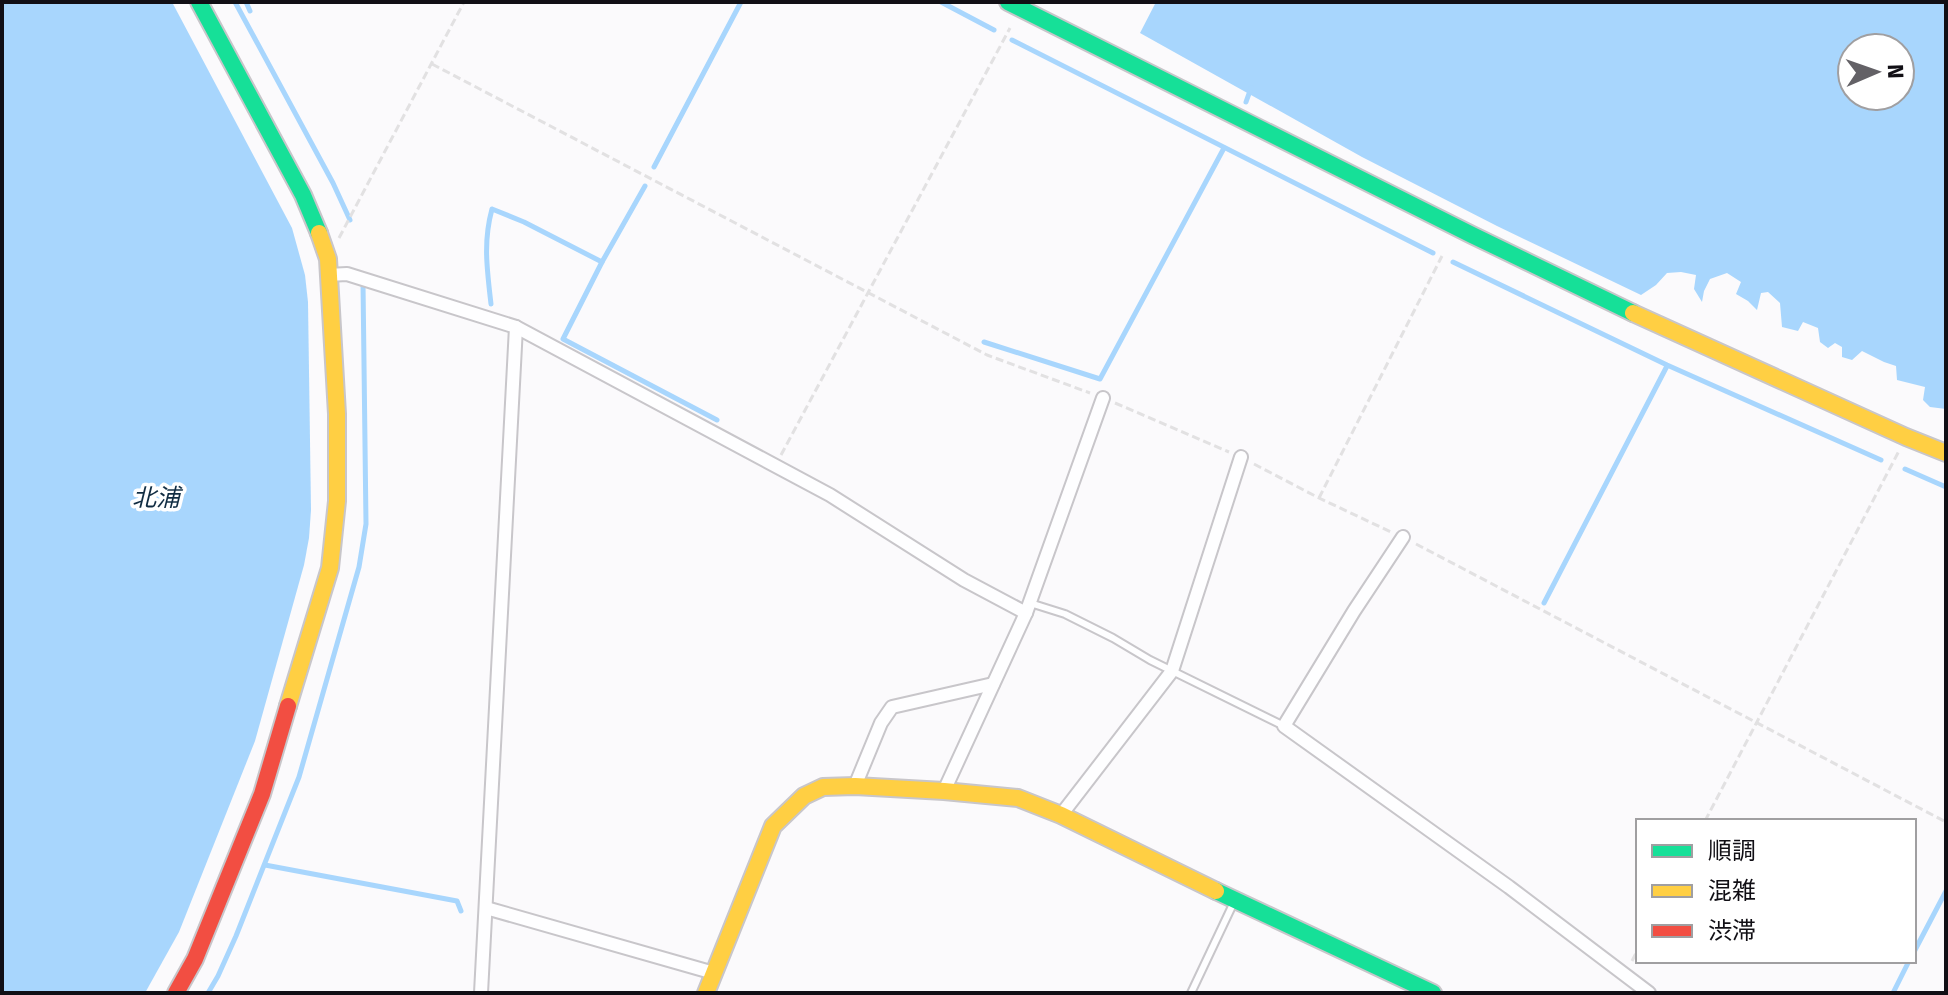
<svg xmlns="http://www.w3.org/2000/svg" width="1948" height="995" font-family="'Fira Sans','Noto Sans JP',sans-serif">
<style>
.water{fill:#a8d6fd;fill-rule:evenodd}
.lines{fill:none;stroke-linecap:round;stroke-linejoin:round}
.stream{stroke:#a8d6fd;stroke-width:5}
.lane-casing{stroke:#c8c6ca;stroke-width:10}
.street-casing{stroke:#c8c6ca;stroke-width:16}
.fast-casing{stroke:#c8c6ca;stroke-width:20}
.slow-casing{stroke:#c8c6ca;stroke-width:20}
.jam-casing{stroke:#c8c6ca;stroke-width:20}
.path{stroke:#e2e1e2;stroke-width:3;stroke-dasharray:8 4;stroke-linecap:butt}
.lane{stroke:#fefeff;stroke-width:6}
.street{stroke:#fefeff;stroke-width:12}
.fast{stroke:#16e098;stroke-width:16}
.slow{stroke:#ffcf43;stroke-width:16}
.jam{stroke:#f24e42;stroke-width:16}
.labels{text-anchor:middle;stroke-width:7;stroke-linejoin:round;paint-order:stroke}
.water-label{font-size:24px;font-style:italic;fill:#102c42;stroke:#fff}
</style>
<rect width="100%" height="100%" fill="#fbfafc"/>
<g class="water">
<path d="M2,2H172L292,228L305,275L308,302L311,510L309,538L304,565L255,741L179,932L145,993H2Z"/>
<path d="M1156,2H1946V409L1930,407L1923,400L1925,387L1897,380L1896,366L1884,362L1862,351L1852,360L1842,357V347L1835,343L1828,348L1820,342L1818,328L1803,322L1798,331L1782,327L1780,303L1768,292L1761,293L1757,310L1748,301L1736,294L1741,282L1727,273L1710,279L1704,291L1702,302L1694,289L1696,275L1681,272L1667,273L1656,285L1641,295L1497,226L1362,157L1140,33ZM1852,48H1900V96H1852Z"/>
</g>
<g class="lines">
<g class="stream">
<path d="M235,2L333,183L350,220"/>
<path d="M246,2L250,11"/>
<path d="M941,2L994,30"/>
<path d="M1012,40L1433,253"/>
<path d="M1246,102L1251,88"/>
<path d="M654,167L741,2"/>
<path d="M645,186L602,262L563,339L717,420"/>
<path d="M1453,262L1667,365L1881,460"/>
<path d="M491,304C487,269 483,242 492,209L524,222L602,262"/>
<path d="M984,342L1100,379L1224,148"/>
<path d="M1905,469L1946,487"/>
<path d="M1544,603L1667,366"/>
<path d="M265,865L457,901L461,911"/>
<path d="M1914,952L1946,891"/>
<path d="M208,993L218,976L236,936L299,777L359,567L366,524L363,283"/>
<path d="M1893,993L1909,961"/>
</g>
<defs>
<g id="lane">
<path d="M1030,603L1065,614L1113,638L1150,660L1284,726"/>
<path d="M1191,993L1234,902"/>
</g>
<g id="street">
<path d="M328,275L347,274L516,327L830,495L964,580L1026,613"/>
<path d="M1403,537L1354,611L1284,726L1509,887L1649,993"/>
<path d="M855,786L881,723L892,707L993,684"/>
<path d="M944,791L1026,613L1103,398"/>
<path d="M1061,815L1172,671L1241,457"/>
<path d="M486,908L714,973"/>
<path d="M481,993L516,327"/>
</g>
<g id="fast">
<path d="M199,2L303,195L319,233"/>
<path d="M1008,2L1472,235L1633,313"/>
<path d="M1216,891L1433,993"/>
</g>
<g id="slow">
<path d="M1633,313L1906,437L1946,453"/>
<path d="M288,706L330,568L337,501V414L328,259L319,233"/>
<path d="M706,993L773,826L804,796L823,787L855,786L944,791L1018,798L1061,815L1216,891"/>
</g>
<path id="jam" d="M176,993L195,959L262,794L288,706"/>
</defs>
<use href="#lane" class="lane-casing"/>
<use href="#street" class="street-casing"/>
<use href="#fast" class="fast-casing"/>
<use href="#slow" class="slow-casing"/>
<use href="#jam" class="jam-casing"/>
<g class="path">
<path d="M432,64L987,355L1090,393"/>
<path d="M339,238L464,2"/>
<path d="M1115,403L1229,452"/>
<path d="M781,455L1010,28"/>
<path d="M1254,464L1319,498L1391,532"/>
<path d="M1319,498L1442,256"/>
<path d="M1416,544L1946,822"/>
<path d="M1705,821L1900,449"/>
<path d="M1632,961L1638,949"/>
</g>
<use href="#lane" class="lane"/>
<use href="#street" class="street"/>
<use href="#fast" class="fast"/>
<use href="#slow" class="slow"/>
<use href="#jam" class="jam"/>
</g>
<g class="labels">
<g class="water-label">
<text x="156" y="506">北浦</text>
</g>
</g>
<rect width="1948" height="995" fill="none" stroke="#110f15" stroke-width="8"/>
<rect x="1636" y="819" width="280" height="144" fill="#ffffff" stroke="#a09fa1" stroke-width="2"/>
<rect x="1652" y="845" width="40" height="12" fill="#16e098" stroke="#a09fa1" stroke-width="2"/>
<text x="1708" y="859" font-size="24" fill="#110f15">順調</text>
<rect x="1652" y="885" width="40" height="12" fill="#ffcf43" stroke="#a09fa1" stroke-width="2"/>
<text x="1708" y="899" font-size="24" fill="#110f15">混雑</text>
<rect x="1652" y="925" width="40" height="12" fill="#f24e42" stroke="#a09fa1" stroke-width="2"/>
<text x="1708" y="939" font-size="24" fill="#110f15">渋滞</text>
<g transform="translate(1876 72) rotate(88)"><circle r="38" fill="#ffffff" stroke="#a09fa1" stroke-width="2"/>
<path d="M0-6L14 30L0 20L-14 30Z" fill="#636166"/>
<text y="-12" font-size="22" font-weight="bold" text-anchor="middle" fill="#110f15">N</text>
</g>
</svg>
